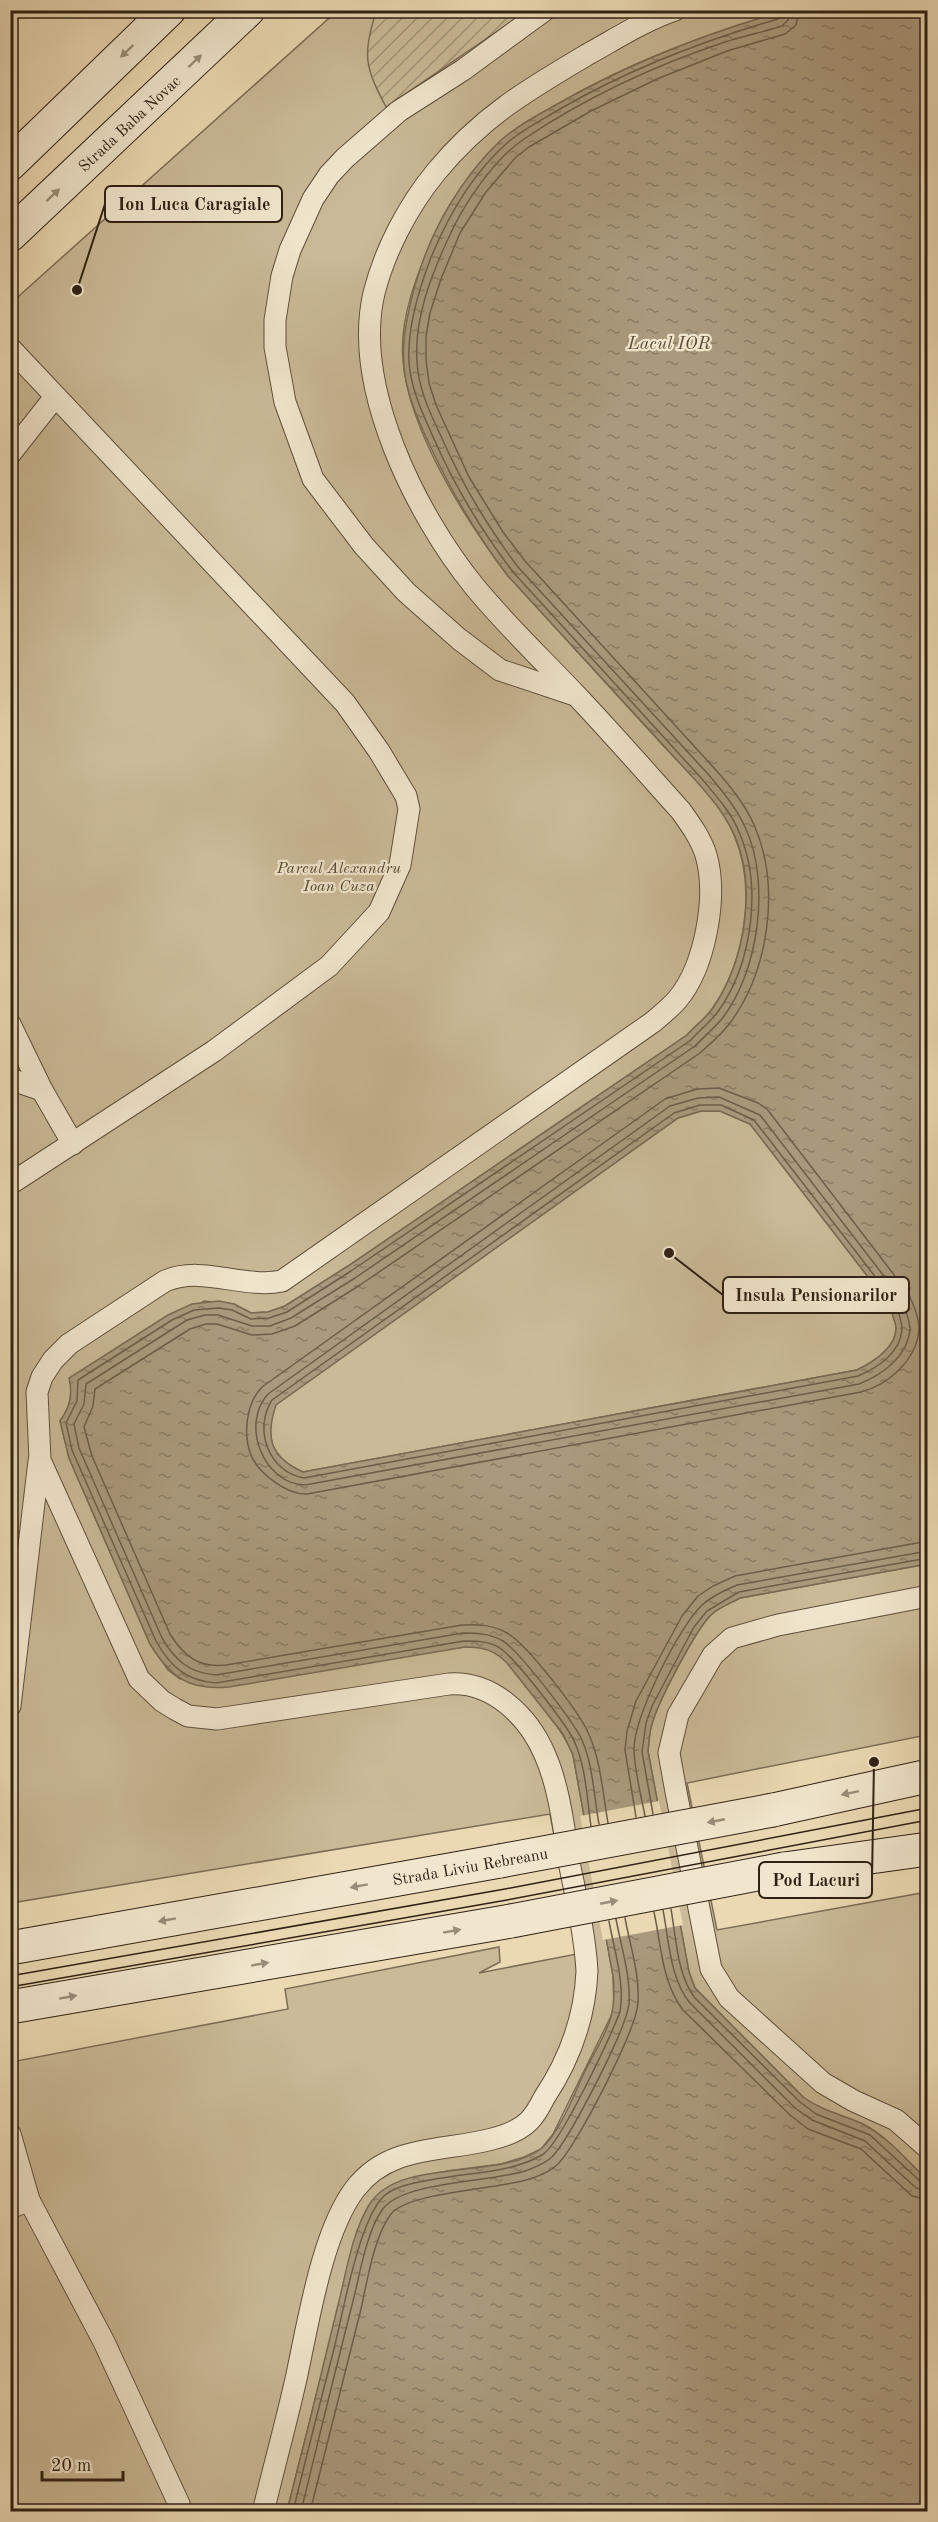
<svg xmlns="http://www.w3.org/2000/svg" width="938" height="2522" font-family="'Old Standard TT',serif">
<style>
.park{fill:#caba97;stroke:#7c6e56;stroke-width:1.5}
.garden{fill:url(#garden-furrows);stroke:#7c6e56;stroke-width:1.5}
.water{fill:url(#water-ripples);stroke:#796a53;stroke-width:1.5;fill-rule:evenodd}
.pier{fill:#ead9b2}
.lines{fill:none;stroke-linecap:round;stroke-linejoin:round}
.shore{stroke:#6c5e49;stroke-width:1.5}
.pedestrian-casing{stroke:#5e4f3c;stroke-width:23}
.secondary-casing{stroke:#2f2115;stroke-width:35}
.pedestrian{stroke:#f1e6cd;stroke-width:21}
.secondary{stroke:#f1e6cd;stroke-width:33}
.tram{stroke:#2f2115;stroke-width:1.5}
.secondary-bridge-casing{stroke:#2f2115;stroke-width:35;stroke-linecap:butt}
.secondary-bridge{stroke:#f1e6cd;stroke-width:33}
.oneway{fill:#9a8d7a}
.labels{text-anchor:middle;stroke-width:4.5;stroke-linejoin:round;paint-order:stroke}
.street-label{font-size:16px;fill:#2f2115;stroke:#f1e6cd}
.park-label{font-size:16px;font-style:italic;fill:#564736;stroke:#f1e6cd}
.water-label{font-size:18px;font-style:italic;fill:#5a4b39;stroke:#f1e6cd}
.leader{fill:none;stroke:#2f2115;stroke-width:2}
.callout-dot{fill:#2f2115;stroke:#f1e6cd;stroke-width:2}
.callout{fill:#f1e6cd;stroke:#2f2115;stroke-width:2}
.callout-label{font-size:18px;text-anchor:middle;font-weight:bold;fill:#2f2115}
</style>
<defs>
<pattern id="garden-furrows" width="10" height="10" patternUnits="userSpaceOnUse" patternTransform="scale(1.5)"><rect width="10" height="10" fill="#caba97"/><path d="M-1 1l2-2M0 10L10 0M9 11l2-2" fill="none" stroke="#a4977a"/></pattern>
<pattern id="water-ripples" width="26" height="14" patternUnits="userSpaceOnUse" patternTransform="scale(1.5)"><rect width="26" height="14" fill="#aa9a7d"/><path d="M2 4q2-2 4 0t4 0M15 11q2-2 4 0t4 0" fill="none" stroke="#8b7d65"/></pattern>
</defs>
<rect width="100%" height="100%" fill="#ead9b2"/>
<filter id="stains"><feTurbulence type="fractalNoise" baseFrequency=".00333" numOctaves="4"/><feColorMatrix values="0 0 0 0 .2 0 0 0 0 .09 0 0 0 0 .02 0 0 0 .5 -.17"/></filter>
<radialGradient id="worn" r=".72"><stop offset=".6" stop-color="#630" stop-opacity="0"/><stop offset="1" stop-color="#630" stop-opacity=".3"/></radialGradient>
<g class="park">
<path d="M337,11H787C706,34 629,62 556,105C543,112 529,119 517,128C482,152 452,197 435,235C417,273 399,319 403,361C409,431 466,521 508,576C558,630 608,685 658,740C684,769 719,798 734,835C757,889 745,961 712,1009C706,1018 695,1026 687,1035L348,1266L285,1306L268,1312L251,1313L234,1304L204,1301L71,1387C71,1401 68,1410 60,1421L69,1458L150,1644L168,1670L180,1679L465,1647C477,1647 487,1647 497,1653C516,1667 565,1733 573,1755L613,1976L614,2010L553,2134L541,2149L524,2157L501,2164L447,2171L358,2231L287,2511H11V2062L288,2009L285,1989L499,1947L500,1962L479,1973L577,1954L550,1814L11,1903L10,304Z"/>
<path d="M701,1111H720L750,1124L889,1304C891,1311 895,1320 896,1327C897,1348 873,1362 857,1370L303,1472C270,1457 265,1438 275,1405L678,1118Z"/>
<path d="M927,1564V1735L687,1783L717,1930L927,1892V2180L873,2130L818,2108L803,2097L695,1988L689,1972L648,1751C649,1742 649,1733 652,1724C658,1702 696,1629 712,1614C720,1607 731,1603 740,1598Z"/>
</g>
<path class="garden" d="M376,11H527L386,107C364,65 363,56 376,11Z"/>
<path class="water" d="M784,11H927V1564L740,1598C731,1603 720,1607 712,1614C696,1628 658,1702 652,1724C649,1733 649,1742 648,1751L689,1972L695,1988L803,2097C824,2112 842,2114 863,2124C888,2137 908,2161 927,2180V2511H287C304,2444 321,2376 337,2309C346,2275 351,2235 369,2205C398,2156 503,2181 542,2148C560,2132 575,2092 586,2069C604,2034 618,2018 613,1976L573,1755L563,1734L507,1663C494,1650 483,1647 465,1647L229,1687C189,1691 170,1677 150,1644L69,1458L60,1421C70,1407 73,1395 69,1378L168,1315L192,1304L219,1301L234,1304L251,1313L268,1312L285,1306L348,1266L687,1035C695,1026 706,1018 713,1008C745,961 758,885 733,832C724,813 711,798 698,783L508,576C476,534 451,491 429,444C421,426 412,408 408,389C398,353 406,318 416,282C431,230 461,178 501,140C517,126 536,116 554,106C627,64 703,34 784,11ZM701,1111H720L750,1124L889,1304C891,1311 895,1320 896,1327C897,1348 873,1362 857,1370L303,1472C270,1457 265,1438 276,1405L678,1118Z"/>
<path class="pier" d="M659,1801L683,1925L603,1940L580,1816Z"/>
<g class="lines">
<g class="shore">
<path d="M719,1088L758,1103L767,1109L908,1293C913,1303 919,1318 919,1329C917,1360 888,1385 861,1392L307,1494C287,1495 258,1473 251,1455C243,1435 246,1403 262,1387L665,1099L697,1089Z"/>
<path d="M719,1097L760,1115L900,1297C904,1306 910,1320 910,1330C907,1357 882,1375 859,1384L305,1485C264,1484 240,1425 268,1394L670,1106L698,1098Z"/>
<path d="M700,1105H721L754,1120L894,1301C897,1308 902,1320 902,1329C901,1353 877,1368 858,1376L304,1478C269,1472 253,1430 272,1400L674,1113Z"/>
<path d="M653,1814L642,1752L646,1723L652,1706L694,1627L707,1611L739,1592L928,1558"/>
<path d="M645,1816C641,1795 635,1773 634,1751C633,1718 678,1629 701,1606C711,1596 725,1590 737,1585L928,1551"/>
<path d="M636,1817L625,1750L627,1731L636,1701L682,1616L698,1596L713,1586L735,1576L928,1541"/>
<path d="M608,1823C603,1795 601,1763 590,1737C582,1715 527,1644 507,1633C493,1625 479,1624 462,1625L226,1665C198,1668 184,1656 170,1634L92,1456L84,1427L93,1406L95,1389L190,1329L206,1324H217L252,1335L272,1334L295,1326L360,1285L700,1053C710,1044 722,1034 730,1023C769,970 781,886 754,825C745,804 730,786 715,769L525,561L503,532L469,477L436,405L429,383L426,360V336L430,313L441,279L460,233L486,192L516,157L529,147L591,111L657,79L727,51L785,34L796,25L799,10"/>
<path d="M599,1824C594,1797 593,1763 581,1738C572,1720 520,1652 503,1641C491,1634 478,1633 463,1633L216,1675C189,1673 175,1660 162,1638L79,1448L74,1424L84,1404L86,1384L187,1320L205,1315H218L252,1326H270L291,1318L355,1278L695,1046C704,1037 713,1029 721,1020C759,973 771,881 745,827C736,807 722,791 708,774L518,567C486,525 461,482 440,434C429,411 418,387 417,361C414,319 431,276 448,239C463,205 493,160 524,139C585,98 656,65 725,42C744,36 763,32 782,26L788,20L790,10"/>
<path d="M591,1826C587,1799 586,1768 575,1743C568,1726 516,1659 500,1648C489,1641 477,1641 464,1641L216,1683C186,1681 170,1666 156,1641L72,1450L66,1423L77,1401L78,1380L172,1320L194,1310L219,1308L232,1310L251,1319L269,1318L287,1312L351,1271L691,1040C699,1031 709,1023 717,1013C752,965 763,887 739,832C731,812 716,796 702,779L513,572C481,530 455,487 434,439C423,414 411,390 409,362C407,328 418,292 430,260C447,218 472,174 507,143C523,129 542,120 560,109C629,69 702,41 778,19L782,16L783,10"/>
<path d="M671,1909C676,1937 677,1975 695,1998L800,2102L816,2114L870,2135L921,2182L928,2184"/>
<path d="M663,1910C669,1941 670,1979 690,2003L795,2108L812,2120L865,2141L916,2188L928,2191"/>
<path d="M654,1912C661,1944 662,1983 683,2010L790,2115L808,2129L861,2149L912,2196L928,2200"/>
<path d="M293,2512C306,2457 320,2403 334,2349C343,2313 359,2218 385,2195C399,2183 436,2179 455,2176C484,2172 516,2170 542,2155C561,2144 610,2037 620,2012C625,1982 614,1950 609,1921"/>
<path d="M301,2512C317,2444 334,2377 351,2309C359,2280 365,2235 382,2210C403,2180 492,2183 528,2170C535,2167 546,2163 552,2157C570,2138 626,2030 629,2004C631,1977 621,1946 616,1919"/>
<path d="M310,2512C327,2444 344,2376 361,2309C367,2282 374,2236 391,2214C408,2192 499,2189 530,2179C539,2176 551,2171 558,2164C578,2144 636,2030 638,2003C640,1975 630,1945 625,1918"/>
</g>
<defs>
<g id="pedestrian">
<path d="M545,10L463,70L399,111L345,158L329,175L313,199L290,250L282,276L275,320V347L285,402L313,479L364,546L406,592L459,639L500,670L572,694"/>
<path d="M10,348L345,703L379,751L406,796L409,809L400,865L379,912L329,966L214,1051L10,1184"/>
<path d="M10,454L55,397"/>
<path d="M10,1024L42,1090L73,1144"/>
<path d="M10,1079L42,1090"/>
<path d="M928,1596L778,1625L732,1638L713,1655L678,1715L669,1753L676,1792L711,1969L729,1998L823,2083L854,2101L896,2120L928,2148"/>
<path d="M10,1706L39,1461"/>
<path d="M10,2134L29,2200L104,2342L179,2504"/>
<path d="M10,2208L29,2200"/>
<path d="M263,2512C274,2467 286,2423 296,2379C308,2324 322,2232 355,2189C389,2144 444,2152 492,2139C504,2136 520,2130 529,2121C535,2115 540,2106 544,2098C570,2059 585,2018 587,1971C585,1936 577,1901 570,1867C564,1831 560,1789 545,1755C529,1717 493,1681 449,1684L217,1719L188,1716L175,1709L162,1701L139,1679L40,1460L37,1392L42,1377L53,1360L69,1344L165,1281C203,1265 243,1289 282,1281L653,1022C661,1015 670,1008 677,1000C705,967 718,897 706,855C701,839 691,825 681,811C646,772 611,732 575,694C541,658 505,624 474,586C416,514 352,387 374,293C385,250 408,206 436,172C482,116 529,89 590,53C617,38 645,20 675,10"/>
</g>
<g id="secondary">
<path d="M10,164L169,10"/>
<path d="M10,235L248,10"/>
<path d="M773,1810L928,1776"/>
<path d="M784,1869L928,1849"/>
<path d="M10,1948L500,1861"/>
<path d="M10,2007L511,1921"/>
</g>
</defs>
<use href="#pedestrian" class="pedestrian-casing"/>
<use href="#secondary" class="secondary-casing"/>
<use href="#pedestrian" class="pedestrian"/>
<use href="#secondary" class="secondary"/>
<g class="tram">
<path d="M10,1976L505,1889L928,1808"/>
<path d="M10,1987L507,1900L928,1820"/>
</g>
<defs>
<g id="secondary-bridge">
<path d="M500,1861L773,1810"/>
<path d="M511,1921L784,1869"/>
</g>
</defs>
<use href="#secondary-bridge" class="secondary-bridge-casing"/>
<use href="#secondary-bridge" class="secondary-bridge"/>
</g>
<defs><path id="oneway-solid" d="M-6-.8H1V-3.2L6.5 0L1 3.2V.8H-6Z" transform="scale(1.5)"/></defs>
<g class="oneway">
<use href="#oneway-solid" transform="translate(127 51) rotate(136)"/>
<use href="#oneway-solid" transform="translate(195 61) rotate(-43)"/>
<use href="#oneway-solid" transform="translate(53 195) rotate(-43)"/>
<use href="#oneway-solid" transform="translate(850 1793) rotate(168)"/>
<use href="#oneway-solid" transform="translate(716 1821) rotate(169)"/>
<use href="#oneway-solid" transform="translate(359 1886) rotate(170)"/>
<use href="#oneway-solid" transform="translate(609 1902) rotate(-11)"/>
<use href="#oneway-solid" transform="translate(167 1920) rotate(170)"/>
<use href="#oneway-solid" transform="translate(452 1931) rotate(-10)"/>
<use href="#oneway-solid" transform="translate(260 1964) rotate(-10)"/>
<use href="#oneway-solid" transform="translate(68 1997) rotate(-10)"/>
</g>
<g class="labels">
<g class="street-label">
<text transform="translate(129 123) rotate(-43)" y="6">Strada Baba Novac</text>
<text transform="translate(470 1866) rotate(-10)" y="6">Strada Liviu Rebreanu</text>
</g>
<g class="park-label">
<text x="339" y="873">Parcul Alexandru<tspan x="339" dy="18">Ioan Cuza</tspan></text>
</g>
<g class="water-label">
<text x="669" y="349">Lacul IOR</text>
</g>
</g>
<path class="leader" d="M77 290L105 204M669 1253L723 1295M874 1762L872 1880"/>
<g class="callout-dot">
<circle cx="77" cy="290" r="6"/>
<circle cx="669" cy="1253" r="6"/>
<circle cx="874" cy="1762" r="6"/>
</g>
<g class="callout">
<rect x="105" y="186" width="177" height="36" rx="6"/>
<rect x="723" y="1277" width="186" height="36" rx="6"/>
<rect x="759" y="1862" width="113" height="36" rx="6"/>
</g>
<g class="callout-label">
<text x="194" y="210">Ion Luca Caragiale</text>
<text x="816" y="1301">Insula Pensionarilor</text>
<text x="816" y="1886">Pod Lacuri</text>
</g>
<rect width="938" height="2522" fill="none" stroke="#ead9b2" stroke-width="36"/>
<rect x="12" y="12" width="914" height="2498" fill="none" stroke="#2f2115" stroke-width="3"/>
<rect x="18" y="18" width="902" height="2486" fill="none" stroke="#2f2115" stroke-width="1.5"/>
<path d="M42 2471v9h81v-9" fill="none" stroke="#2f2115" stroke-width="3"/>
<text x="51" y="2471" font-size="18" fill="#2f2115" stroke="#f1e6cd" stroke-width="4.5" paint-order="stroke">20 m</text>
<rect width="100%" height="100%" filter="url(#stains)"/>
<rect width="100%" height="100%" fill="url(#worn)"/>
</svg>
